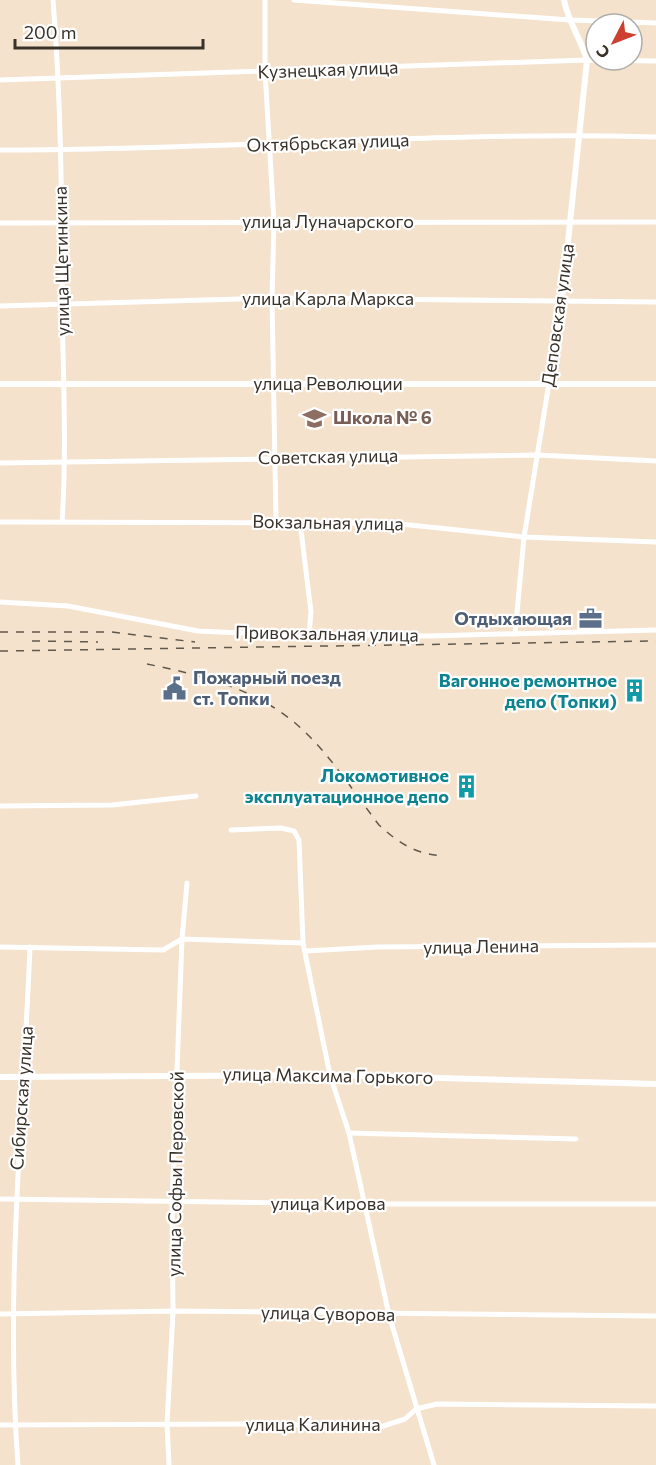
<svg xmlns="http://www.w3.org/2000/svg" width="656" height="1465" font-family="Commissioner,sans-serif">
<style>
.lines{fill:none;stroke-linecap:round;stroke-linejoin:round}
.minor{stroke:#fff;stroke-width:5}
.tertiary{stroke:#fff;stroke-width:6}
.rail{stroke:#61584c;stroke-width:1.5;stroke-dasharray:8 8;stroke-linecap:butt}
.labels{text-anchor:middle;stroke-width:4.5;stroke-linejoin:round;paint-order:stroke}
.street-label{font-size:18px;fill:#383229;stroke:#fff}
.education-label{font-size:18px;font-weight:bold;fill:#785e54;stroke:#fff;text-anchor:start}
.service-label{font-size:18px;font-weight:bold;fill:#4e5e75;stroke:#fff;text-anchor:end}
.culture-label{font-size:18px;font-weight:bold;fill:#0d838f;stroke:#fff;text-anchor:end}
</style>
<rect width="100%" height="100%" fill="#f4e2cc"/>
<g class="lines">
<g class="minor">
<path d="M53,0C61,100 62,200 62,300C63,374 67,448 62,522"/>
<path d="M265,0V71L274,222L272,298L276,522"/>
<path d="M294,0L570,20L656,23"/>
<path d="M0,80L587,60L656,61"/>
<path d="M0,150C219,150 438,131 656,137"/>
<path d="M0,223L656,222"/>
<path d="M0,306L272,298L656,302"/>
<path d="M0,463L538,455L656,461"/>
<path d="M0,522L391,523L524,537L656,542"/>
<path d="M300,522L311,612L309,634"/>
<path d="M0,602L68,606L198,631L241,633L429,636L656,630"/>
<path d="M515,634L524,537L549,383"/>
<path d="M0,806L112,805L196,796"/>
<path d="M231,830L281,828L294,831L299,840L303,943L330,1075L349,1133L389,1315L434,1465"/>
<path d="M0,947L163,950L182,939L303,943"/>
<path d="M306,951L377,947L656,945"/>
<path d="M349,1133L576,1139"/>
<path d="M0,1199L365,1204H656"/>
<path d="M0,1314L173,1311L656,1316"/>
<path d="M0,1425L276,1424L377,1428L405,1419L416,1409L437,1404L656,1406"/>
<path d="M18,1465C5,1292 23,1120 30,947"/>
<path d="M169,1465L167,1424L173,1311L172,1202L182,939L187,883"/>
</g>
<g class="tertiary">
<path d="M549,383L562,299L587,60C581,39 568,22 564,0"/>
<path d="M0,384H656"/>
<path d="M0,1077L330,1075L656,1084"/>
</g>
<g class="rail">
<path d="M0,632H111L195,642"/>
<path d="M32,641L98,642"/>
<path d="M0,651L656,641"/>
<path d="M147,664C206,676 265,691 308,735C335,762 356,795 379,825C400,844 414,853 442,856"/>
</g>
</g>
<defs>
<symbol id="school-bare" viewBox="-9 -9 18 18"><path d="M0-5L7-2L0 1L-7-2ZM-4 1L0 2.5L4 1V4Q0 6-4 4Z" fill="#8d6e63" stroke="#fff" stroke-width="2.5" paint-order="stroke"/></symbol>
<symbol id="office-bare" viewBox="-9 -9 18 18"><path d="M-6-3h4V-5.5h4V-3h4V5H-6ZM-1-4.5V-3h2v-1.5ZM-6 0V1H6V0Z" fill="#5c6f8a" stroke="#fff" stroke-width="2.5" paint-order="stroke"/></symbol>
<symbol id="civic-bare" viewBox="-9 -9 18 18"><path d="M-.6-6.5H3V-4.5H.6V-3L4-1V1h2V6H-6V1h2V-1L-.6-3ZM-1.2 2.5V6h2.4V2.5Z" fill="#5c6f8a" stroke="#fff" stroke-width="2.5" paint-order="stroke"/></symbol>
<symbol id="building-bare" viewBox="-9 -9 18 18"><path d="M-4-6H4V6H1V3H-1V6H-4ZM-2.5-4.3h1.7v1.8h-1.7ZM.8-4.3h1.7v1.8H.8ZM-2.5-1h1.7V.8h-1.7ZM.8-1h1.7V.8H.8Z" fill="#0f9aa8" stroke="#fff" stroke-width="2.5" paint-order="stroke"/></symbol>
</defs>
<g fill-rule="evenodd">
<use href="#school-bare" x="298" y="402" width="33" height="33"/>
<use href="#office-bare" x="574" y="602" width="33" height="33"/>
<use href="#civic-bare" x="158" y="672" width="33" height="33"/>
<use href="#building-bare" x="618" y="674" width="33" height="33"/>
<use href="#building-bare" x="450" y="770" width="33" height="33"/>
</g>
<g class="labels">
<g class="street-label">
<text transform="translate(328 70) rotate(-2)" y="6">Кузнецкая улица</text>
<text transform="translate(328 143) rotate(-2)" y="6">Октябрьская улица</text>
<text x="328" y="228">улица Луначарского</text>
<text transform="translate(62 261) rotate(-91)" y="6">улица Щетинкина</text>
<text x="328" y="305">улица Карла Маркса</text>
<text transform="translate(558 315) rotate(-82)" y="6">Деповская улица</text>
<text x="328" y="390">улица Революции</text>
<text transform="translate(328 457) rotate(-1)" y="6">Советская улица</text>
<text transform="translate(328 523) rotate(1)" y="6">Вокзальная улица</text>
<text transform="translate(327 634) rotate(1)" y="6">Привокзальная улица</text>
<text transform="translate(481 947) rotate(-1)" y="6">улица Ленина</text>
<text transform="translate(328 1076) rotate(1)" y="6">улица Максима Горького</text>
<text transform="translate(22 1098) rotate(-86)" y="6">Сибирская улица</text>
<text transform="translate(176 1174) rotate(-89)" y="6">улица Софьи Перовской</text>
<text x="328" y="1210">улица Кирова</text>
<text transform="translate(328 1314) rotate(1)" y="6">улица Суворова</text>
<text x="313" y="1431">улица Калинина</text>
</g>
<g class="education-label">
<text x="333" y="424">Школа № 6</text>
</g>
<g class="service-label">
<text x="572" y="625">Отдыхающая</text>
<text x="193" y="684" text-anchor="start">Пожарный поезд<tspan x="193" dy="21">ст. Топки</tspan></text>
</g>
<g class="culture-label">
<text x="617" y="687">Вагонное ремонтное<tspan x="617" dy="21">депо (Топки)</tspan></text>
<text x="449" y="782">Локомотивное<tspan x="449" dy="21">эксплуатационное депо</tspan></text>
</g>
</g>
<g transform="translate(614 42) rotate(228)"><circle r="28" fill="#ffffff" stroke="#afada9" stroke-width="1.5"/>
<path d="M0-4.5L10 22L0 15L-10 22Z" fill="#cd4031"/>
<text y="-9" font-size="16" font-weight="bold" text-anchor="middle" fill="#383229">С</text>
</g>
<path d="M15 39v9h188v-9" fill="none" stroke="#383229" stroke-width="3"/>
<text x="24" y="39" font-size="18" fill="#383229" stroke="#ffffff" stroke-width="4.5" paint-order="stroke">200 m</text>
</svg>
